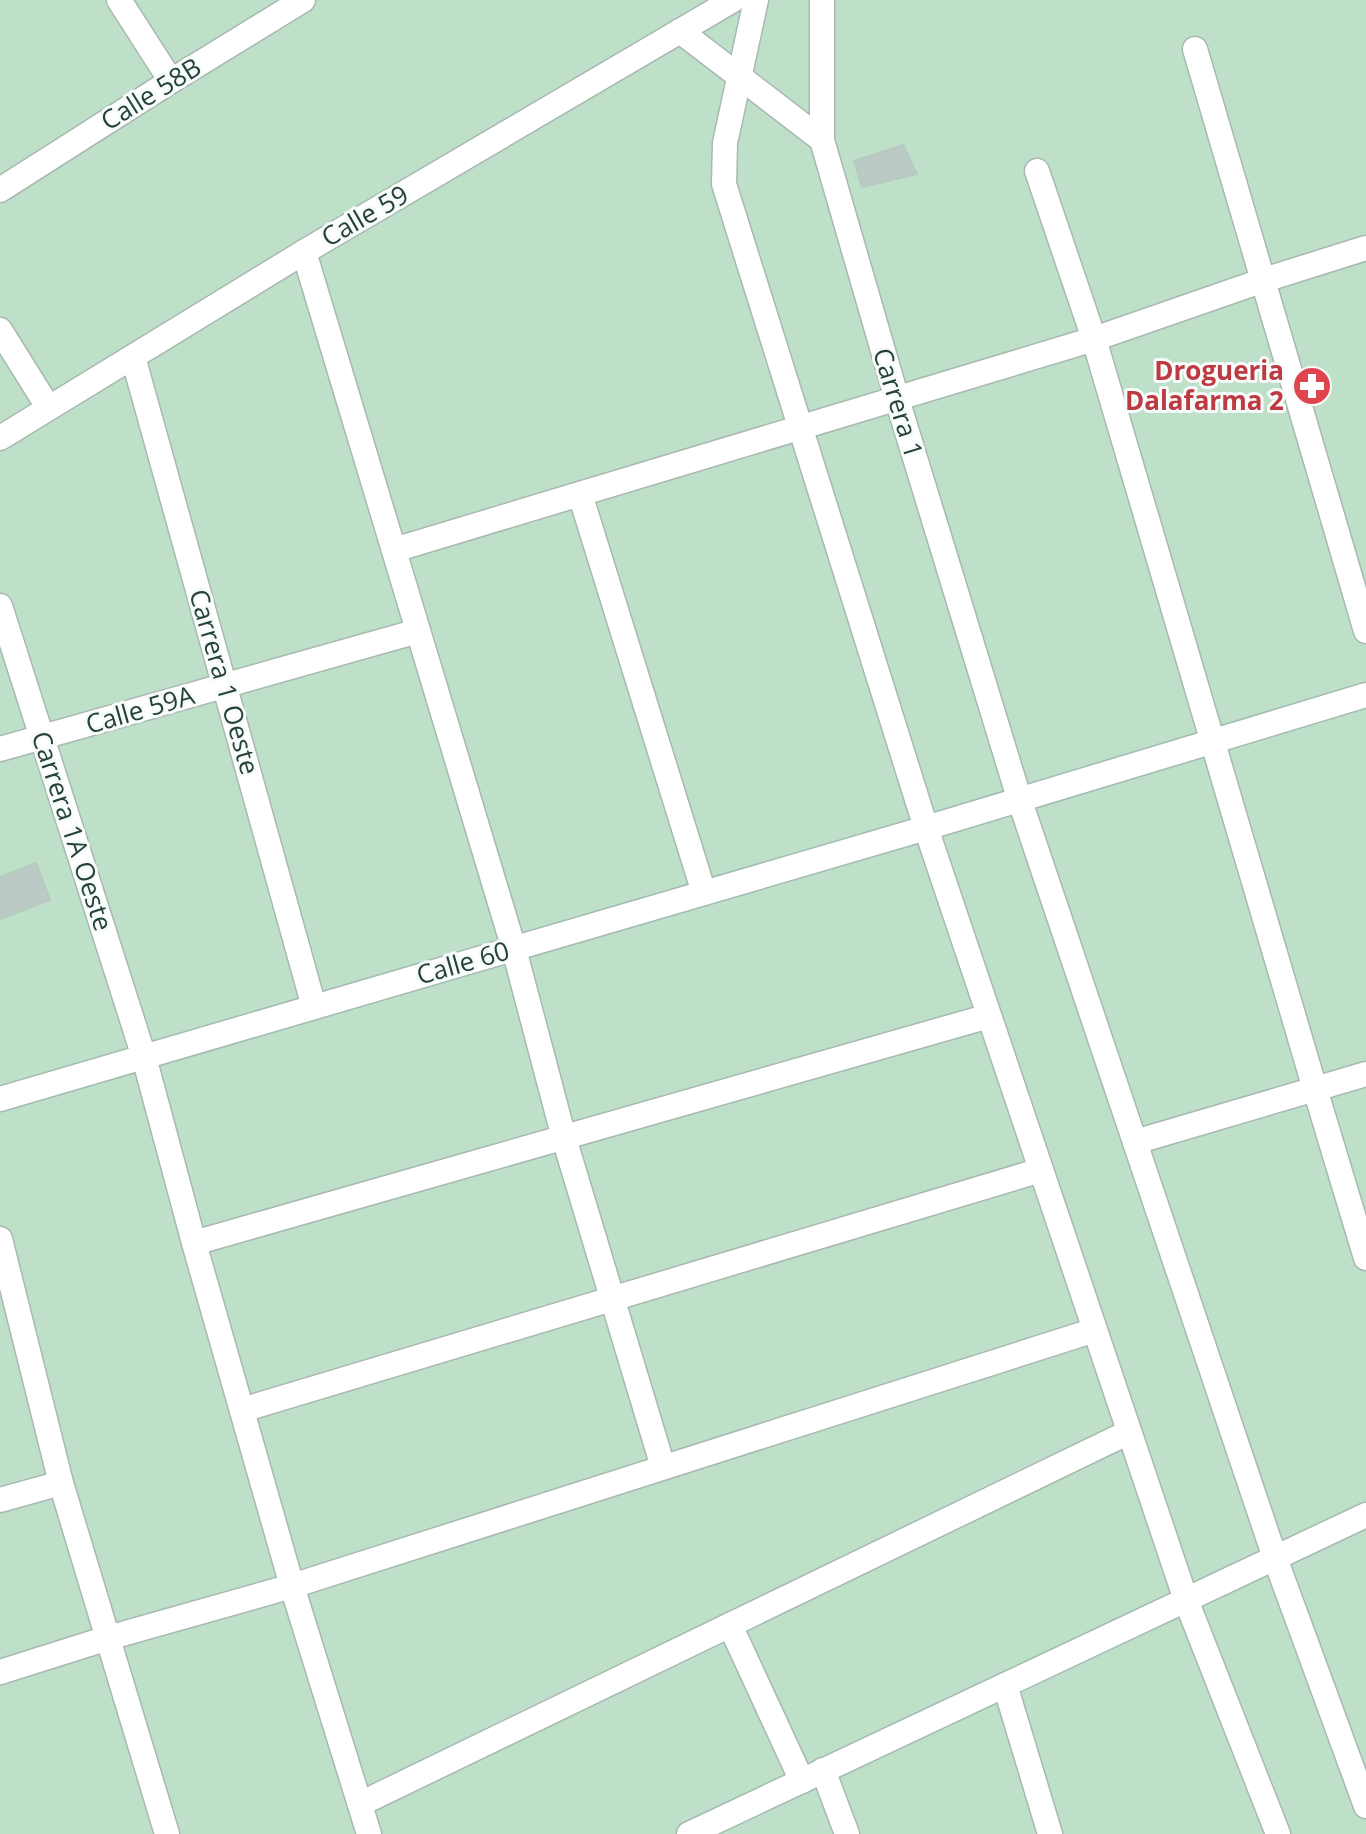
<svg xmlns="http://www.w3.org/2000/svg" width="1366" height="1834" font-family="'Open Sans',sans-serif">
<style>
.green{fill:#bfe0c8}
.building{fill:#bbcac4;stroke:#b8c9c2;stroke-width:2}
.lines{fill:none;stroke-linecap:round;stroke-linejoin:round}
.street-casing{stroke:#a8b8b2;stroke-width:27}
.secondary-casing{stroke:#a4bbb3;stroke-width:27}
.street{stroke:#fff;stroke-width:24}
.secondary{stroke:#fff;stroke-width:24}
.labels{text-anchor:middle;stroke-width:6;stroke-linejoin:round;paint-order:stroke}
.street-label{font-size:26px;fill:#24423a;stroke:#f7fbf9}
.health-label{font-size:26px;font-weight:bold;fill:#be3a42;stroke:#f7fbf9;text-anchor:end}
</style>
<rect width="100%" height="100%" fill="#e6efeb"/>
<rect class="green" x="0" y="0" width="1366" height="1834"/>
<g class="building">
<path d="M903,145L917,174L862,187L854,161Z"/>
<path d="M36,863L50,900L0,919V877Z"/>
</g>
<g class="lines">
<defs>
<g id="street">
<path d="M119,0L171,81"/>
<path d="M756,0L725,143L724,184L926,828L1186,1600L1278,1834"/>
<path d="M822,0V140L897,399L1019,798L1275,1558L1366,1806"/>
<path d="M680,31L822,140"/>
<path d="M1195,49L1366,631"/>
<path d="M1037,171L1094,339L1315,1089L1366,1258"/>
<path d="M0,190L171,81L303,0"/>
<path d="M304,252L514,949L564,1138L663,1467"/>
<path d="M0,330L48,407"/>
<path d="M133,357L314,1007"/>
<path d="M0,438L304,252L733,0"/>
<path d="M580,494L704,893"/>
<path d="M394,550L1094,339L1264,280L1366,248"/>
<path d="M0,606L144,1057L194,1243L292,1586L369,1834"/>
<path d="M0,749L418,631"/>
<path d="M1135,1142L1366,1074"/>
<path d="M0,1239L61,1483L167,1834"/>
<path d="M194,1243L989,1016"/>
<path d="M242,1410L1041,1170"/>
<path d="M0,1500L61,1483"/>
<path d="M730,1625L802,1781"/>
<path d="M0,1672L108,1638L292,1586L1095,1330"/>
<path d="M1005,1685L1050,1834"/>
<path d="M823,1770L847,1834"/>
<path d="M360,1804L1129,1432"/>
</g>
<g id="secondary">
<path d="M0,1099L926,828L1366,695"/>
<path d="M689,1834L1366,1515"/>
</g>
</defs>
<use href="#street" class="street-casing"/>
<use href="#secondary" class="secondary-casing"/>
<use href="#street" class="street"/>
<use href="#secondary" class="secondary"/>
</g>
<defs>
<symbol id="pharmacy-disc" viewBox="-11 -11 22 22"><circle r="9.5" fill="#e0444e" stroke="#f7fbf9"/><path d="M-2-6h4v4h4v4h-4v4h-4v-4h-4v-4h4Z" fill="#fff"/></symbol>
</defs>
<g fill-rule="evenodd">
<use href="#pharmacy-disc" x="1290" y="364" width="44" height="44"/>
</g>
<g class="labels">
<g class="street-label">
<text transform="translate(151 94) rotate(-32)" y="9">Calle 58B</text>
<text transform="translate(365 216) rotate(-30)" y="9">Calle 59</text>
<text transform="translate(898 403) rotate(73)" y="9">Carrera 1</text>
<text transform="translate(224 682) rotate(74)" y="9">Carrera 1 Oeste</text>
<text transform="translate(140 710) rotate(-16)" y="9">Calle 59A</text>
<text transform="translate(72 831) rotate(72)" y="9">Carrera 1A Oeste</text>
<text transform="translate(463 963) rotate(-16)" y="9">Calle 60</text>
</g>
<g class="health-label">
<text x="1284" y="380">Drogueria<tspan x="1284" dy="30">Dalafarma 2</tspan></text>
</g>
</g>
</svg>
